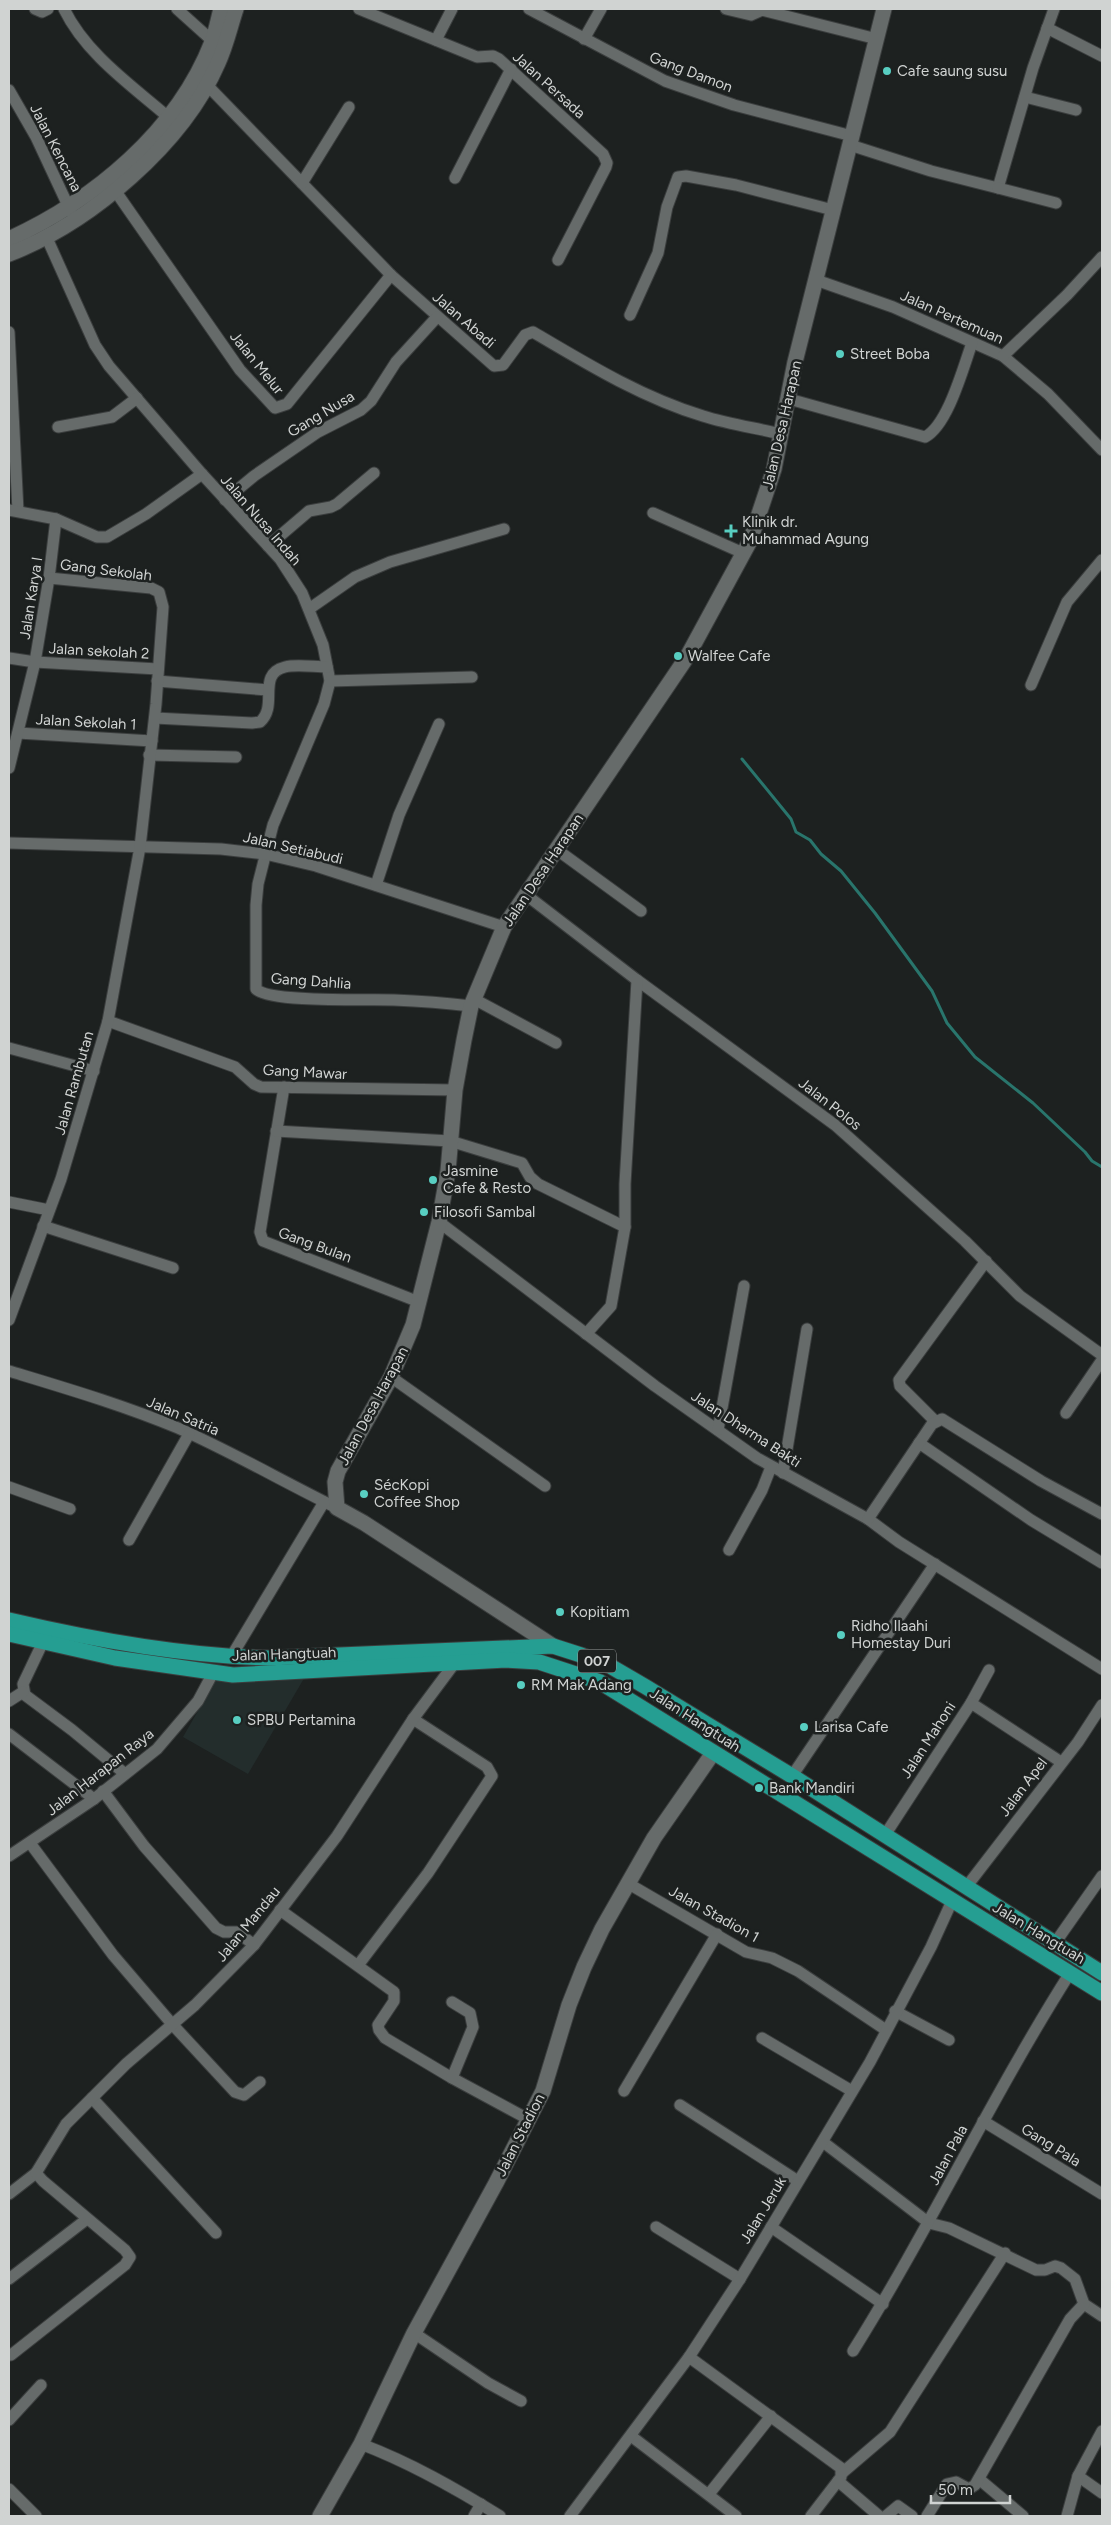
<svg xmlns="http://www.w3.org/2000/svg" width="1111" height="2525" font-family="Figtree,sans-serif">
<style>
.built{fill:#232d2c}
.lines{fill:none;stroke-linecap:round;stroke-linejoin:round}
.stream{stroke:#29756c;stroke-width:3}
.street-casing{stroke:#3b3e3e;stroke-width:13}
.secondary-casing{stroke:#3b3e3e;stroke-width:17}
.highway-casing{stroke:#3b3e3e;stroke-width:17}
.street{stroke:#666b6a;stroke-width:11}
.secondary{stroke:#666b6a;stroke-width:15}
.highway{stroke:#259e92;stroke-width:15}
.poi-dot{fill:#58cec1;stroke:#1d2120;stroke-width:2}
.labels{text-anchor:middle;stroke-width:5;stroke-linejoin:round;paint-order:stroke}
.shield{fill:#1d2120;stroke:#9a9e9d;stroke-width:1}
.shield-label{font-size:14px;font-weight:bold;fill:#d0d3d2}
.poi-label{font-size:15px;fill:#d0d3d2;stroke:#1d2120;text-anchor:start}
.street-label{font-size:15px;fill:#d0d3d2;stroke:#1d2120}
</style>
<rect width="100%" height="100%" fill="#1d2120"/>
<path class="built" d="M306,1675L248,1774L183,1737L218,1676Z"/>
<g class="lines">
<path class="stream" d="M742,759L791,819L796,832L810,840L821,854L841,871L875,913L932,991L947,1023L975,1057L1033,1103L1085,1152L1092,1161L1102,1167"/>
<defs>
<g id="street">
<path d="M35,9L42,12L48,9"/>
<path d="M64,9C86,54 131,85 168,117"/>
<path d="M177,9L217,45"/>
<path d="M359,9L477,57L493,56L499,59L603,154L607,163L606,167L558,260"/>
<path d="M529,9L665,81L734,105L852,136"/>
<path d="M726,9L751,15L762,10L877,39"/>
<path d="M1047,28L1102,56"/>
<path d="M584,39L601,9"/>
<path d="M436,40L452,9"/>
<path d="M207,85L391,275L494,366L503,365L525,335L533,332C587,364 643,398 703,416C728,424 756,428 781,434"/>
<path d="M9,90L36,137L71,212"/>
<path d="M1025,97L1076,110"/>
<path d="M850,145L931,171L998,188L1033,68L1054,9"/>
<path d="M455,178L511,69"/>
<path d="M302,183L349,107"/>
<path d="M998,188L1056,203"/>
<path d="M114,189L240,370L275,408L287,404L391,275"/>
<path d="M46,236L95,345L109,366L202,474L280,559L302,593L323,645L330,681L324,704L273,825L258,884L256,905V989C269,1003 371,999 394,1000C420,1001 446,1003 471,1006"/>
<path d="M816,280L893,307L1003,356L1048,394L1102,450"/>
<path d="M630,315L658,253L667,207L678,177L686,176L736,185L833,210"/>
<path d="M9,332L18,511"/>
<path d="M1003,356L1067,295L1102,257"/>
<path d="M789,399L925,437C948,425 963,368 972,343"/>
<path d="M58,427L112,417L137,398"/>
<path d="M225,500L254,476L318,432L361,410L371,401L396,362L437,317"/>
<path d="M9,510L56,519L97,537H107L146,514L202,474"/>
<path d="M653,513L743,553"/>
<path d="M268,546L309,511L331,507L337,504L374,473"/>
<path d="M309,609L355,577L390,562L504,529"/>
<path d="M9,658L35,662L158,669"/>
<path d="M157,681L268,690"/>
<path d="M330,681L472,677"/>
<path d="M1031,685L1067,602L1102,560"/>
<path d="M155,718L252,723L260,722C279,706 256,674 285,667C297,664 314,667 327,667"/>
<path d="M18,733L152,741"/>
<path d="M149,755L236,757"/>
<path d="M9,768L35,662L49,578L56,519"/>
<path d="M9,843L221,849L265,854L316,866L504,927"/>
<path d="M556,849L641,911"/>
<path d="M376,885L399,815L439,724"/>
<path d="M525,894L637,980L835,1125L965,1241L1020,1296L1102,1355"/>
<path d="M474,999L556,1043"/>
<path d="M108,1021L235,1067L254,1084L261,1087L455,1090"/>
<path d="M9,1048L94,1071"/>
<path d="M284,1087L260,1232L263,1241L419,1302"/>
<path d="M276,1131L450,1141L522,1163L530,1177L538,1184L625,1227"/>
<path d="M9,1202L49,1210"/>
<path d="M439,1222L655,1386L757,1458L868,1519L899,1542L1102,1669"/>
<path d="M43,1226L173,1268"/>
<path d="M9,1320L61,1179L108,1021L140,847L156,704L163,607L159,592L151,588L49,578"/>
<path d="M586,1334L611,1306L625,1227V1184L637,980"/>
<path d="M9,1371C65,1388 123,1405 178,1428C232,1452 284,1482 337,1508"/>
<path d="M391,1377L545,1486"/>
<path d="M1066,1413L1102,1360"/>
<path d="M935,1421L900,1386L899,1380L986,1261"/>
<path d="M718,1430L744,1286"/>
<path d="M919,1443L1031,1520L1102,1563"/>
<path d="M783,1473L807,1329"/>
<path d="M9,1487L70,1509"/>
<path d="M868,1519L932,1424L942,1419L1041,1481L1102,1514"/>
<path d="M129,1540L189,1434"/>
<path d="M729,1550L762,1490L771,1467"/>
<path d="M43,1642L23,1684L25,1695L72,1730L124,1773"/>
<path d="M231,1657L324,1502"/>
<path d="M9,1701L23,1692"/>
<path d="M971,1703L989,1670"/>
<path d="M9,1734L94,1799"/>
<path d="M792,1776L935,1564"/>
<path d="M103,1791L144,1846L216,1928L224,1932H237L254,1945"/>
<path d="M885,1835L971,1703L1061,1762"/>
<path d="M30,1843L113,1955L172,2024L235,2092L244,2095L260,2082"/>
<path d="M9,1856L94,1799L157,1749L198,1701L213,1673"/>
<path d="M629,1884L746,1952L772,1958L798,1971L886,2030"/>
<path d="M967,1886L1078,1742L1102,1705"/>
<path d="M280,1910L394,1992V2001L378,2025L379,2030L385,2038L452,2078L528,2119"/>
<path d="M1055,1943L1102,1876"/>
<path d="M359,1964L428,1873L492,1776L487,1767L413,1719"/>
<path d="M452,2002L470,2013L473,2027L452,2078"/>
<path d="M895,2011L949,2040"/>
<path d="M762,2038L852,2091"/>
<path d="M624,2091L717,1934"/>
<path d="M92,2098L216,2233"/>
<path d="M680,2105L798,2181"/>
<path d="M983,2121L1102,2194"/>
<path d="M823,2142L929,2223L949,2228L1036,2270H1045L1055,2266L1061,2268L1075,2279L1084,2304L1102,2316"/>
<path d="M9,2194L36,2173L66,2124L126,2064L195,2005L254,1945L337,1836L413,1719L454,1664"/>
<path d="M656,2227L740,2279"/>
<path d="M771,2227L883,2304"/>
<path d="M9,2279L87,2219"/>
<path d="M414,2333L488,2383L521,2401"/>
<path d="M853,2351C930,2228 992,2096 1070,1973"/>
<path d="M11,2355L125,2265L130,2257L125,2250L43,2181L36,2173"/>
<path d="M689,2357L841,2468V2477L811,2516"/>
<path d="M9,2420L41,2385"/>
<path d="M631,2436L736,2516"/>
<path d="M361,2444C411,2463 455,2488 500,2516"/>
<path d="M842,2473L890,2432L1005,2253"/>
<path d="M1078,2476L1102,2493"/>
<path d="M979,2479L1023,2516"/>
<path d="M838,2481L879,2516"/>
<path d="M9,2489L36,2516"/>
<path d="M709,2494L771,2416"/>
<path d="M474,2516L481,2504"/>
<path d="M570,2516L689,2357L740,2279L870,2062L931,1947L952,1901"/>
<path d="M886,2516L898,2506L912,2516"/>
<path d="M927,2516L947,2484L956,2482L969,2489L975,2485L1070,2319L1084,2304"/>
<path d="M1067,2516L1078,2476L1102,2431"/>
</g>
<g id="secondary">
<path d="M9,239C94,200 177,132 212,42C216,31 218,20 221,9"/>
<path d="M9,254C90,223 183,144 218,63C226,46 230,27 236,9"/>
<path d="M553,1646L364,1523L337,1508L335,1482L338,1471L391,1377L413,1325L439,1222L448,1171L455,1090L464,1040L471,1006L504,927L687,657L750,541L774,469L795,362L884,9"/>
<path d="M320,2516L361,2444L414,2333L496,2183L543,2091L569,2005L584,1967L602,1929L654,1838L713,1753"/>
</g>
<g id="highway">
<path d="M9,1620C94,1640 182,1656 269,1658L553,1646L581,1655L610,1666L646,1687L792,1776L1102,1973"/>
<path d="M9,1634L115,1658L233,1675L506,1660L539,1662L600,1682L1102,1993"/>
</g>
</defs>
<use href="#street" class="street-casing"/>
<use href="#secondary" class="secondary-casing"/>
<use href="#highway" class="highway-casing"/>
<use href="#street" class="street"/>
<use href="#secondary" class="secondary"/>
<use href="#highway" class="highway"/>
</g>
<g class="poi-dot">
<circle cx="887" cy="71" r="5"/>
<circle cx="840" cy="354" r="5"/>
<path d="M728.5 523.5h5v5h5v5h-5v5h-5v-5h-5v-5h5z"/>
<circle cx="678" cy="656" r="5"/>
<circle cx="433" cy="1180" r="5"/>
<circle cx="424" cy="1212" r="5"/>
<circle cx="364" cy="1494" r="5"/>
<circle cx="560" cy="1612" r="5"/>
<circle cx="841" cy="1635" r="5"/>
<circle cx="521" cy="1685" r="5"/>
<circle cx="237" cy="1720" r="5"/>
<circle cx="804" cy="1727" r="5"/>
<circle cx="759" cy="1788" r="5"/>
</g>
<g class="labels">
<rect class="shield" x="578" y="1649.5" width="38" height="23" rx="4"/>
<g class="shield-label">
<text x="597" y="1666">007</text>
</g>
<g class="poi-label">
<text x="897" y="76">Cafe saung susu</text>
<text x="850" y="359">Street Boba</text>
<text x="742" y="527">Klinik dr.<tspan x="742" dy="17">Muhammad Agung</tspan></text>
<text x="688" y="661">Walfee Cafe</text>
<text x="443" y="1176">Jasmine<tspan x="443" dy="17">Cafe &amp; Resto</tspan></text>
<text x="434" y="1217">Filosofi Sambal</text>
<text x="374" y="1490">SécKopi<tspan x="374" dy="17">Coffee Shop</tspan></text>
<text x="570" y="1617">Kopitiam</text>
<text x="851" y="1631">Ridho Ilaahi<tspan x="851" dy="17">Homestay Duri</tspan></text>
<text x="531" y="1690">RM Mak Adang</text>
<text x="247" y="1725">SPBU Pertamina</text>
<text x="814" y="1732">Larisa Cafe</text>
<text x="769" y="1793">Bank Mandiri</text>
</g>
<g class="street-label">
<text transform="translate(691 72) rotate(21)" y="5">Gang Damon</text>
<text transform="translate(549 85) rotate(42)" y="5">Jalan Persada</text>
<text transform="translate(56 148) rotate(63)" y="5">Jalan Kencana</text>
<text transform="translate(952 317) rotate(24)" y="5">Jalan Pertemuan</text>
<text transform="translate(464 320) rotate(41)" y="5">Jalan Abadi</text>
<text transform="translate(257 363) rotate(51)" y="5">Jalan Melur</text>
<text transform="translate(321 414) rotate(-31)" y="5">Gang Nusa</text>
<text transform="translate(782 425) rotate(-77)" y="5">Jalan Desa Harapan</text>
<text transform="translate(261 520) rotate(49)" y="5">Jalan Nusa Indah</text>
<text transform="translate(106 570) rotate(7)" y="5">Gang Sekolah</text>
<text transform="translate(31 598) rotate(-81)" y="5">Jalan Karya I</text>
<text transform="translate(99 651) rotate(3)" y="5">Jalan sekolah 2</text>
<text transform="translate(86 722) rotate(3)" y="5">Jalan Sekolah 1</text>
<text transform="translate(293 848) rotate(13)" y="5">Jalan Setiabudi</text>
<text transform="translate(543 870) rotate(-56)" y="5">Jalan Desa Harapan</text>
<text transform="translate(311 981) rotate(4)" y="5">Gang Dahlia</text>
<text transform="translate(305 1072) rotate(3)" y="5">Gang Mawar</text>
<text transform="translate(74 1083) rotate(-74)" y="5">Jalan Rambutan</text>
<text transform="translate(830 1104) rotate(38)" y="5">Jalan Polos</text>
<text transform="translate(315 1245) rotate(20)" y="5">Gang Bulan</text>
<text transform="translate(373 1406) rotate(-62)" y="5">Jalan Desa Harapan</text>
<text transform="translate(183 1416) rotate(23)" y="5">Jalan Satria</text>
<text transform="translate(746 1429) rotate(33)" y="5">Jalan Dharma Bakti</text>
<text transform="translate(284 1654) rotate(-2)" y="5">Jalan Hangtuah</text>
<text transform="translate(695 1720) rotate(33)" y="5">Jalan Hangtuah</text>
<text transform="translate(928 1740) rotate(-57)" y="5">Jalan Mahoni</text>
<text transform="translate(100 1772) rotate(-38)" y="5">Jalan Harapan Raya</text>
<text transform="translate(1023 1787) rotate(-53)" y="5">Jalan Apel</text>
<text transform="translate(714 1914) rotate(29)" y="5">Jalan Stadion 1</text>
<text transform="translate(248 1924) rotate(-51)" y="5">Jalan Mandau</text>
<text transform="translate(1039 1933) rotate(31)" y="5">Jalan Hangtuah</text>
<text transform="translate(520 2135) rotate(-63)" y="5">Jalan Stadion</text>
<text transform="translate(1051 2145) rotate(32)" y="5">Gang Pala</text>
<text transform="translate(948 2155) rotate(-62)" y="5">Jalan Pala</text>
<text transform="translate(763 2210) rotate(-59)" y="5">Jalan Jeruk</text>
</g>
</g>
<rect width="1111" height="2525" fill="none" stroke="#d0d3d2" stroke-width="20"/>
<path d="M931 2495v8h79v-8" fill="none" stroke="#d0d3d2" stroke-width="2.5"/>
<text x="938" y="2495" font-size="15" fill="#d0d3d2" stroke="#1d2120" stroke-width="4" paint-order="stroke">50 m</text>
</svg>
